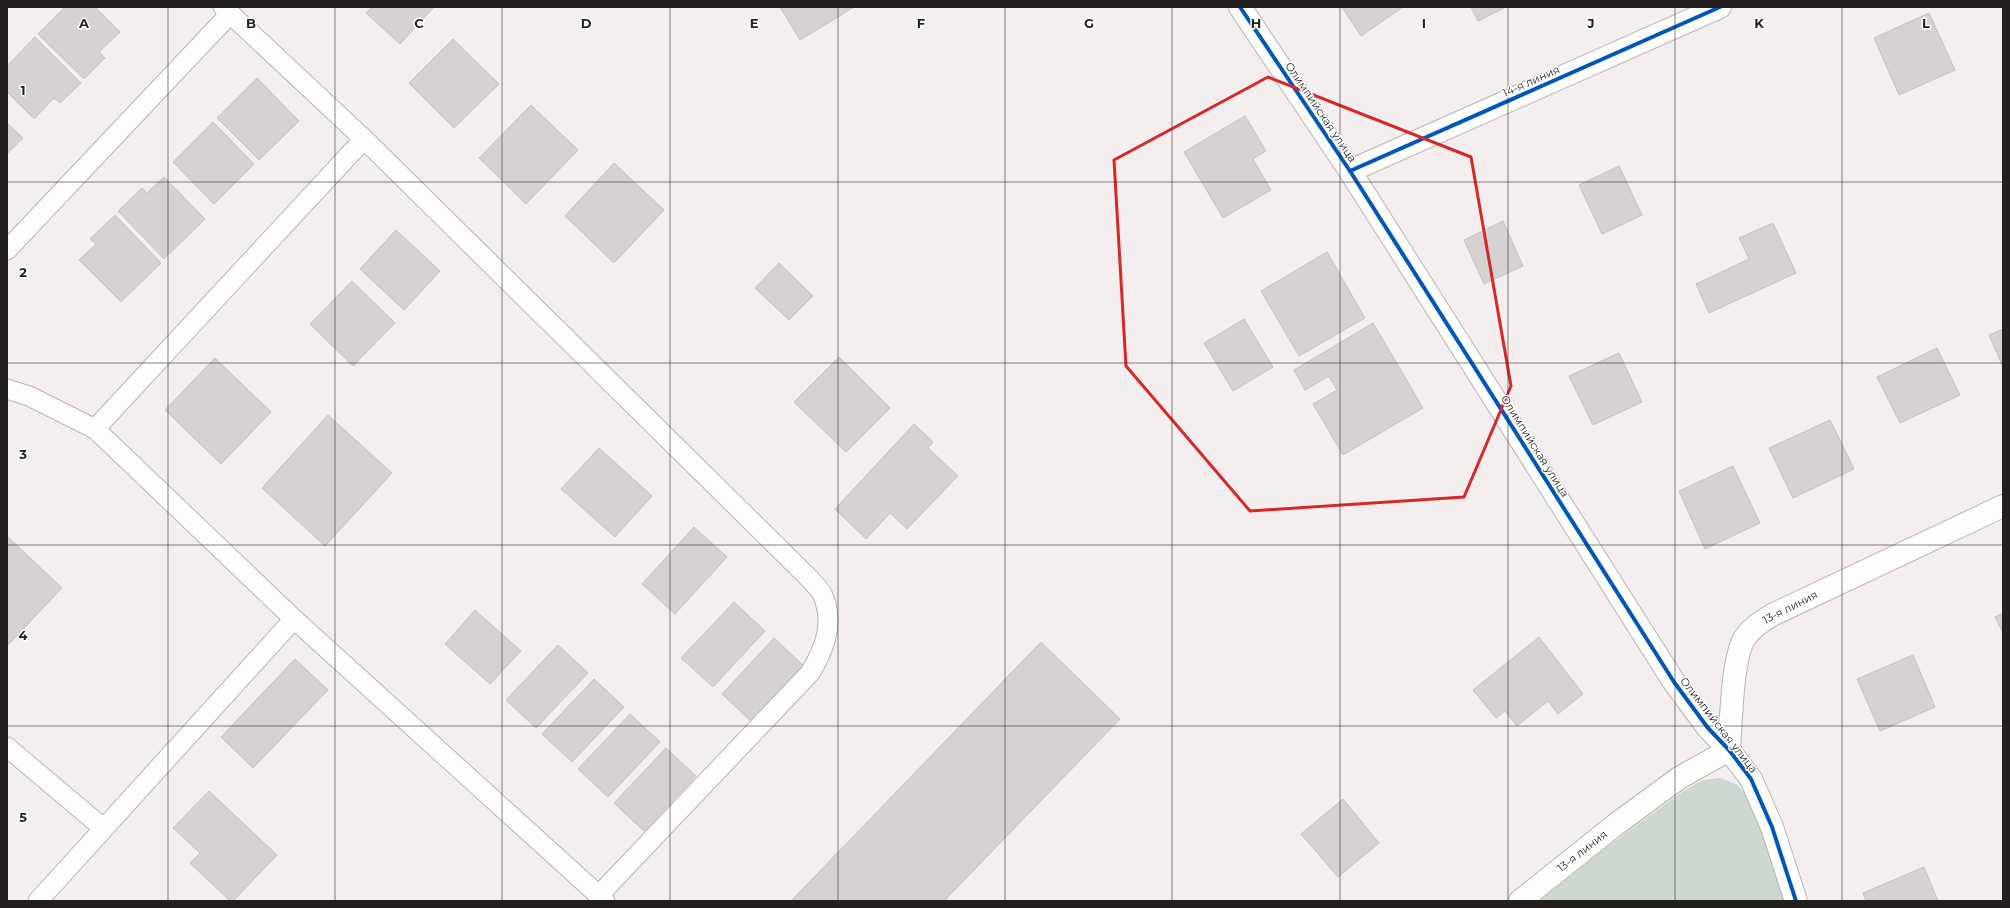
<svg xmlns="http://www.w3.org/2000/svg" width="2010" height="908" font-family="Montserrat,sans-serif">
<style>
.green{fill:#ced7d0}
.building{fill:#d6d2d1;stroke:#c5c1c0}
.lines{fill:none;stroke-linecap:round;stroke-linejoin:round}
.lane-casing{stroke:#b8b4b3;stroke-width:21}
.street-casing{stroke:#b8b4b3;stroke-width:24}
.lane{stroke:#fdfdfc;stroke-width:19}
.street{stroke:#fdfdfc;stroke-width:22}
.cycleway-casing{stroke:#fff;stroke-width:6}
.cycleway{stroke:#0057b8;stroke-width:4}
.marked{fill:none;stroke:#d62828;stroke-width:3;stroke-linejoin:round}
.grid{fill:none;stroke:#231f1e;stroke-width:1;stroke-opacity:0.55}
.labels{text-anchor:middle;stroke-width:3;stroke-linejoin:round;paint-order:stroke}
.street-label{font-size:11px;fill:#231f1e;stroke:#fff}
.grid-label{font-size:13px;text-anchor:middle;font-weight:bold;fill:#231f1e;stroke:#fff;stroke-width:3;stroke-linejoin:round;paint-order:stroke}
</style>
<rect width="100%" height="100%" fill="#f4efee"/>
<path class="green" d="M1720,778C1725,780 1733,782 1737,785C1756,800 1777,876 1785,901H1539L1604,849L1682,792L1702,780Z"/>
<g class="building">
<path d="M65,7H95L120,32L99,52L105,58L84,79L38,34Z"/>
<path d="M372,7H434L400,44L366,13Z"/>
<path d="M780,7H854L800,40Z"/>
<path d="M1342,7H1403L1361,36Z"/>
<path d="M1471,7H1506L1478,21Z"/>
<path d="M1929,13L1955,70L1899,95L1874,38Z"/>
<path d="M35,37L81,83L60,103L54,98L34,119L7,92V66Z"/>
<path d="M453,39L499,84L454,128L409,83Z"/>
<path d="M257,78L299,121L259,160L217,118Z"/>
<path d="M531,105L578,150L526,204L479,158Z"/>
<path d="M1245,116L1266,151L1253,159L1271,190L1223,218L1184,152Z"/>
<path d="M213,122L254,164L214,204L173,162Z"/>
<path d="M7,123L23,138L7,154Z"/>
<path d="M614,163L664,210L614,263L565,216Z"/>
<path d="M1619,166L1642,215L1602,234L1579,185Z"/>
<path d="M164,177L205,219L164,259L118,211L142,188L147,193Z"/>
<path d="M115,215L161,263L121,302L79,260L96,244L90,239Z"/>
<path d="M1503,221L1523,266L1484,284L1464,240Z"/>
<path d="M1773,223L1796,273L1709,313L1696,284L1749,259L1739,238Z"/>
<path d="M396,230L440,271L404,310L360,269Z"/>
<path d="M1327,252L1365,318L1299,356L1261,291Z"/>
<path d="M779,263L813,296L789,320L755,288Z"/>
<path d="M352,281L395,323L353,366L310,324Z"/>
<path d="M1244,319L1273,367L1233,391L1204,343Z"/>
<path d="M1373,323L1423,408L1343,455L1313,404L1337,390L1329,376L1305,390L1294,370Z"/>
<path d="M2003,329V367L1989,335Z"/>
<path d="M1937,348L1960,395L1900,423L1877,377Z"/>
<path d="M1619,353L1642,402L1593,425L1569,376Z"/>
<path d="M839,357L890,408L846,452L794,402Z"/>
<path d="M215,358L271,412L221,464L165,410Z"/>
<path d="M328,415L392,473L325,546L262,488Z"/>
<path d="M1830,420L1854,469L1793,498L1769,448Z"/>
<path d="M914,424L933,442L928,448L958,476L907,529L890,513L866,539L835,509Z"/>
<path d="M599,448L652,496L615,537L561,489Z"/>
<path d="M1733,466L1760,523L1705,549L1679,491Z"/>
<path d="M694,527L727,557L675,614L642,584Z"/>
<path d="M7,536L62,588L7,646Z"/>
<path d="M734,602L765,631L713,687L681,658Z"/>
<path d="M475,610L521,651L490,684L445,644Z"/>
<path d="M2003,613V633L1995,617Z"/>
<path d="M1539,637L1583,694L1558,714L1548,701L1517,726L1505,711L1496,718L1473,690Z"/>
<path d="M774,638L806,668L753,723L722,694Z"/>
<path d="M1041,642L1120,719L944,901H791Z"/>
<path d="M558,645L588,673L536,728L506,700Z"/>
<path d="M1913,655L1935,707L1880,731L1857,679Z"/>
<path d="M295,659L328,690L253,768L221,737Z"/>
<path d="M594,679L624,707L572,762L542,734Z"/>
<path d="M630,714L660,742L608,797L578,769Z"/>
<path d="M666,748L696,776L644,831L614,803Z"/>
<path d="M209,791L277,855L233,901H230L190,863L200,853L173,828Z"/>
<path d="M1343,799L1379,843L1338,877L1301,834Z"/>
<path d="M1924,867L1938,901H1866L1863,893Z"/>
</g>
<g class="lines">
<defs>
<g id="lane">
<path d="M223,7L364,139L809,578C814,584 822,591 824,598C834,625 824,650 810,673L599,895"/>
<path d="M7,250L230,14"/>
<path d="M7,389L29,396L95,429L294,619L605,901"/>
<path d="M95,429L364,139"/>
<path d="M7,747L103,828"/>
<path d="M38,901L294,619"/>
</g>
<g id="street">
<path d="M1240,7L1350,171L1674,682L1708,728L1729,750L1751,779L1772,827L1796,901"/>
<path d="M1350,171L1720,7"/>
<path d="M1520,901L1615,825L1679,778L1729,750C1731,722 1732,661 1744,639C1751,628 1761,622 1772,615L2003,506"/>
</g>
</defs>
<use href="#lane" class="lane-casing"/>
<use href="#street" class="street-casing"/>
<use href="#lane" class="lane"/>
<use href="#street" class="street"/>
<defs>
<g id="cycleway">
<path d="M1240,7L1350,171L1674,682L1708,728L1729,750L1751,779L1772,827L1796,901"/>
<path d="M1350,171L1720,7"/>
</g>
</defs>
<use href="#cycleway" class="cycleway-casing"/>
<use href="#cycleway" class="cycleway"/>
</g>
<path class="marked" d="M1268,77L1471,157L1511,386L1464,497L1250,511L1126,366L1114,160Z"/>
<path class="grid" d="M168,7V901M335,7V901M502,7V901M670,7V901M838,7V901M1005,7V901M1172,7V901M1340,7V901M1508,7V901M1675,7V901M1842,7V901M7,182H2003M7,363H2003M7,545H2003M7,726H2003"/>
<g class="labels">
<g class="street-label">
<text transform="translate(1531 81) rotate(-24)" y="4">14-я линия</text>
<text transform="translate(1321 112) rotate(56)" y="4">Олимпийская улица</text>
<text transform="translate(1535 446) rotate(58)" y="4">Олимпийская улица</text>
<text transform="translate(1790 607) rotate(-27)" y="4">13-я линия</text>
<text transform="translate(1719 725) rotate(52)" y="4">Олимпийская улица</text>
<text transform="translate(1582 851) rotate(-38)" y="4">13-я линия</text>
</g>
</g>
<g class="grid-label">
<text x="84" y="28">A</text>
<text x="251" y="28">B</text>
<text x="419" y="28">C</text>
<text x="586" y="28">D</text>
<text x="754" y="28">E</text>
<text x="921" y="28">F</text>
<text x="1089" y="28">G</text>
<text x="1256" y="28">H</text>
<text x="1424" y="28">I</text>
<text x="1591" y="28">J</text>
<text x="1759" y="28">K</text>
<text x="1926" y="28">L</text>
<text x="23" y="95">1</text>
<text x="23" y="277">2</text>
<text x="23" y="459">3</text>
<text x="23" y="640">4</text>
<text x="23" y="822">5</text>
</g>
<rect width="2010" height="908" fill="none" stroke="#231f1e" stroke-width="16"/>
</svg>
